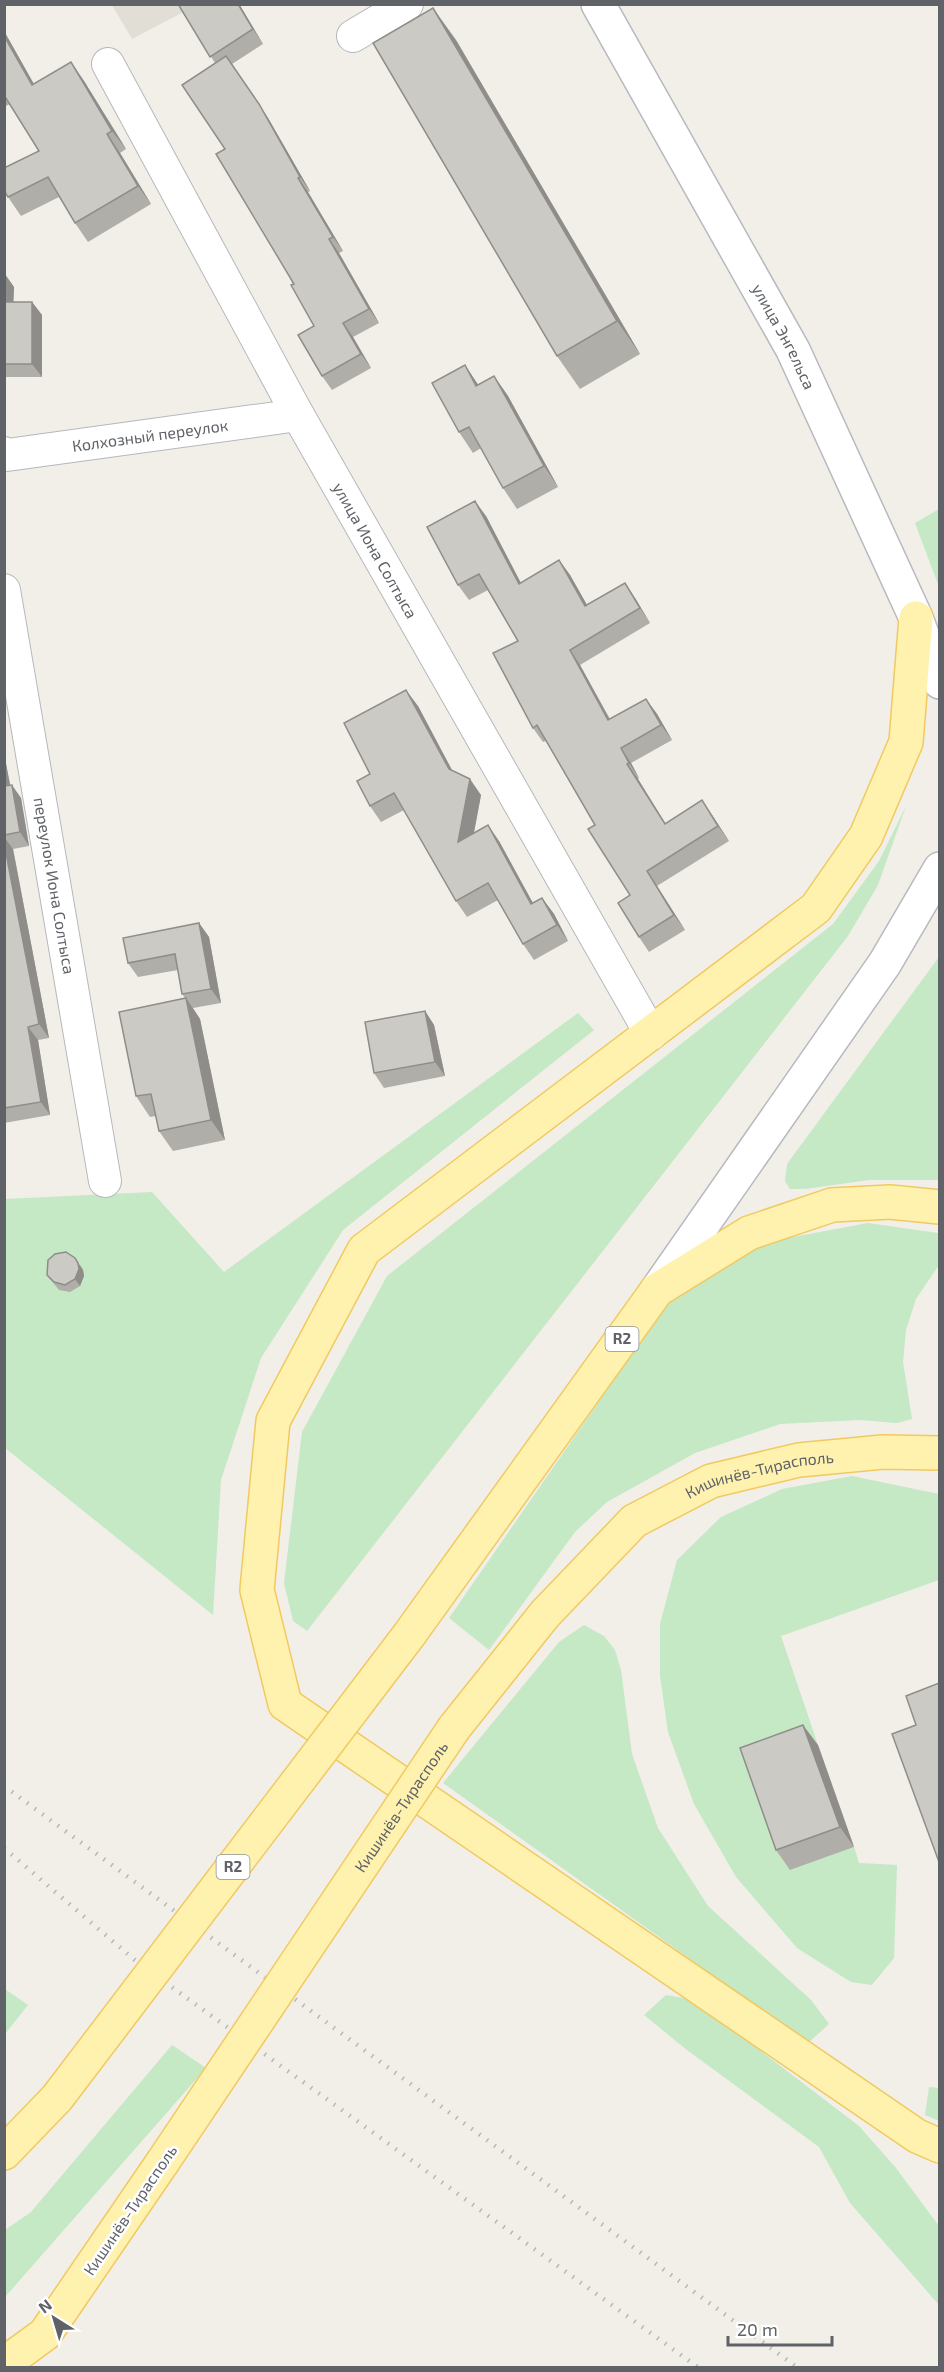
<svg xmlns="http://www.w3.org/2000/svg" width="944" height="2372" font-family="'Exo 2',sans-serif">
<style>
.education{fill:#e1ded6}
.green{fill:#c5e8c5}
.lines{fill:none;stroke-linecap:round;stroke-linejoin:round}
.street-casing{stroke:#b5b8bc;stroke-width:34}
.secondary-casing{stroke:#b6babf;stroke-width:36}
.primary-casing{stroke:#f2c960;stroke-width:36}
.street{stroke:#fff;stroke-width:32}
.secondary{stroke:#fff;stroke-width:33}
.primary{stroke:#fff2af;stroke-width:33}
.rail{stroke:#b6b7b8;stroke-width:4.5;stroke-dasharray:1.5 8;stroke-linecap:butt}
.primary-bridge-casing{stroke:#f2c960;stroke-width:36;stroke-linecap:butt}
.primary-bridge{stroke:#fff2af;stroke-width:33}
.wall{fill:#afaea9}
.shaded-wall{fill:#8f8d8a}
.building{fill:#cccac5;stroke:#8f8d8a;stroke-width:1.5}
.labels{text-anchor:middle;stroke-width:5;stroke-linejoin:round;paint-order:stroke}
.shield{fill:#fff;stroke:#8f9295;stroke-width:1.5}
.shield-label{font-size:15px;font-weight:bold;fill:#5f6368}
.street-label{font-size:16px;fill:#5f6368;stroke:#fff}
</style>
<rect width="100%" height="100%" fill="#f1efe8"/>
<path class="education" d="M112,5H197L132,39Z"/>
<g class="green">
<path d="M939,509V587L915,523Z"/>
<path d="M906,806L878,885L848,936L307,1631L293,1621L284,1583L302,1432L387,1276L833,924L879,861Z"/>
<path d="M939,957V1180H869L805,1189H790L785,1181L787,1164Z"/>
<path d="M578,1013L594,1030L343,1230L261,1358L221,1480L213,1615L5,1448L4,1199L152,1192L224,1272Z"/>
<path d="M868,1223L938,1233L940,1235L939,1265L916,1299L906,1330L903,1362L912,1419L897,1423L860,1420L780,1424L695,1453L607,1502L575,1532L489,1650L449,1618L663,1309L702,1272L755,1244Z"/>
<path d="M852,1476L939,1494V1580L781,1636L818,1745L790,1870L854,1847L859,1863L897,1865L894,1958L872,1985L851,1982L797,1948L736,1877L694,1804L668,1732L660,1676V1624L677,1560L721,1517L782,1489Z"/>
<path d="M584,1625L604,1636L615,1650L621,1670L632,1754L658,1828L708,1906L811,2000L829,2024L808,2043L443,1783L559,1642Z"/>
<path d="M5,1989L28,2005L5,2034Z"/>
<path d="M666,1995L694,2000L859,2126L896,2168L939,2226V2305L850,2203L819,2147L687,2050L644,2015Z"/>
<path d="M172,2045L206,2068L5,2297V2230L31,2212Z"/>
<path d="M929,2087L939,2088V2121L925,2115Z"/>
</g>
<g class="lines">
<defs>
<g id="street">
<path d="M353,36L407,4"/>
<path id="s1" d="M108,64L298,415L651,1034"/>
<path id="s2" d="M4,453L7,455L298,415"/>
<path id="s3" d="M4,590L105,1181"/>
</g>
<g id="secondary">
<path id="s4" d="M598,4L793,350L916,618L940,682"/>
<path d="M657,1290L885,963L940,869"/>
</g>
<g id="primary">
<path d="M916,618L906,742L866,836L816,908L364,1250L273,1421L257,1590L285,1704L917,2136L940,2146"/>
<path d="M409,1635L657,1290L749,1233L832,1205L890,1202L940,1207"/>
<path id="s5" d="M454,1728L545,1614L634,1521L711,1481L799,1460L883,1452L940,1453"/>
<path d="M4,2153L57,2098"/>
<path d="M4,2364L45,2334L162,2163"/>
</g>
</defs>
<use href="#street" class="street-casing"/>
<use href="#secondary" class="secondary-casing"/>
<use href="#primary" class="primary-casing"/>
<use href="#street" class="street"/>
<use href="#secondary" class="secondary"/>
<use href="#primary" class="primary"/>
<g class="rail">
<path d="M4,1786L798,2368"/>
<path d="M4,1848L137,1962L699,2368"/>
</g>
<defs>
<g id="primary-bridge">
<path d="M57,2098L409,1635"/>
<path id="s6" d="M162,2163L454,1728"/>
</g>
</defs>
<use href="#primary-bridge" class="primary-bridge-casing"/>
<use href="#primary-bridge" class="primary-bridge"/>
</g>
<g class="wall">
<path d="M178,4H239L263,44L232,64L268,118L310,191L308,192L343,251L339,253L379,323L353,337L371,368L332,390L322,376L314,326L225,149L215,63Z"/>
<path d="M4,31L34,84L71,62L84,81L126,149L120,153L151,204L88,242L75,223L59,197L21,216L8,197L39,151L10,104L4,107Z"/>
<path d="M456,40L640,354L580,389L557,356Z"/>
<path d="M4,274L14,287L13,302H32L42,315V377H4Z"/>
<path d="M465,365L478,385L494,376L508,396L558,487L517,509L503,488L481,448L473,453L459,432Z"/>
<path d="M486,516L521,583L559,560L570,575L587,605L635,598L650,623L580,665L610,719L646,699L657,714L672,740L631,763L639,778L638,779L665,824L712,815L729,841L657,886L685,930L649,952L639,937L630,895L595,825L546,741L543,742L533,728L518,641L488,590L469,600L458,585Z"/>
<path d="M418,706L452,771L481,795L474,833L499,841L533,903L542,898L554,914L568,941L534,960L523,944L498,900L467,917L456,901L404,810L381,822L370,806V774Z"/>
<path d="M4,753L10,785L21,798L29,846L13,849L49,1038L38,1040L50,1115L4,1123Z"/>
<path d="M199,923L209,937L221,1003L193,1008L200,1019L225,1140L173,1151L159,1131L156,1116L150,1117L136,1096L186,999L182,994L178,970L138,977L128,963Z"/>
<path d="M425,1011L434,1025L445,1076L384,1088L374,1073Z"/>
<path d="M80,1265L83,1270L84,1276L80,1286L70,1292L59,1290L47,1275Z"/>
<path d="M818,1745L854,1847L790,1870L776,1850Z"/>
</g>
<g class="shaded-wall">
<path d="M238,4H239L263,44L253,29Z"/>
<path d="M433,8L456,40L640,354L617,321Z"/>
<path d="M4,31L45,104L32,85L4,36Z"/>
<path d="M226,56L268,118L310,191L300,177Z"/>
<path d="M71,62L84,81L126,149L112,131Z"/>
<path d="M107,134L120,153L151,204L138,186Z"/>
<path d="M298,178L308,192L343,251L333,237Z"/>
<path d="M329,239L339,253L379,323L369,309Z"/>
<path d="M5,274L14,287L13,315L4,303Z"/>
<path d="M32,302L42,315V377L32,364Z"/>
<path d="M343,323L353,337L371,368L361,354Z"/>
<path d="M465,365L479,386H476Z"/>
<path d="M494,376L508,396L558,487L544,466Z"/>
<path d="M475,501L486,516L529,599L519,584Z"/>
<path d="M559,560L570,575L596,621L585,606Z"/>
<path d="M625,583L635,598L650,623L640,608Z"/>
<path d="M570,650L580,665L618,735L608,720Z"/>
<path d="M406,690L418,706L460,785L449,769Z"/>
<path d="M646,699L657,714L672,740L661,725Z"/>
<path d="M621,748L631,763L639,778L629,763Z"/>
<path d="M4,753L13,800L4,788Z"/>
<path d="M627,764L638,779L675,839L665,824Z"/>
<path d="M470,779L481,795L469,858L458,842Z"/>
<path d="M12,785L21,798L29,846L20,832Z"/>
<path d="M702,800L712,815L729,841L718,826Z"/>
<path d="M488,825L499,841L542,920L531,904Z"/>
<path d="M4,837L13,849L49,1038L39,1024L4,843Z"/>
<path d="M647,871L657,886L685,930L674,915Z"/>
<path d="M542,898L554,914L568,941L557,925Z"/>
<path d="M199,923L209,937L221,1003L211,989Z"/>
<path d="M186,998L200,1019L225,1140L211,1120Z"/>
<path d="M425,1011L434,1025L445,1076L435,1062Z"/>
<path d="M28,1027L38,1040L50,1115L41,1102Z"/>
<path d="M75,1258L83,1270L84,1276L80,1286L75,1279Z"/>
<path d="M803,1725L818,1745L854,1847L840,1827Z"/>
</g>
<g class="building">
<path d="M178,4H238L253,29L210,57Z"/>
<path d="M433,8L617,321L557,356L373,43Z"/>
<path d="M4,36L32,85L71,62L112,131L107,134L138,186L75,223L48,177L8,197L4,190V168L39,151L4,95Z"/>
<path d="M226,56L259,104L300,177L298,178L333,237L329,239L369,309L343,323L361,354L322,376L298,335L314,326L291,285L294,284L216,154L225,149L182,85Z"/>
<rect x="4" y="302" width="28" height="62"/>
<path d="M465,365L476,386L494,376L544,466L503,488L469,427L459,432L432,383Z"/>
<path d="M475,501L519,584L559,560L585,606L625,583L640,608L570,650L608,720L646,699L661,725L621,748L629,763L627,764L665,824L702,800L718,826L647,871L674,915L639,937L618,903L630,895L588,829L595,825L537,725L533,728L493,653L518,641L479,574L458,585L427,527Z"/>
<path d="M406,690L449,769L470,779L458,842L488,825L531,904L542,898L557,925L523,944L488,883L456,901L394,793L370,806L357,781L370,774L344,723Z"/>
<path d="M12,785L20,832L4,835V786Z"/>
<path d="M4,843L39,1024L28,1027L41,1102L4,1108Z"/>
<path d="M199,923L211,989L182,994L175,954L128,963L123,938Z"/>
<path d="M186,998L211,1120L159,1131L151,1094L136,1096L119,1012Z"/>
<path d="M425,1011L435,1062L374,1073L365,1022Z"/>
<path d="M66,1252L75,1258L78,1263L79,1269L75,1279L65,1285L54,1282L47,1275L48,1260L55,1254Z"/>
<path d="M939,1683V1862L892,1734L916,1725L906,1696Z"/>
<path d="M803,1725L840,1827L776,1850L740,1748Z"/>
</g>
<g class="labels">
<g class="shield">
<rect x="605.5" y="1327" width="33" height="24" rx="4.5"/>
<rect x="216.5" y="1855" width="33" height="24" rx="4.5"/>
</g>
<g class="shield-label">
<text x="622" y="1344">R2</text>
<text x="233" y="1872">R2</text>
</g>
<g class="street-label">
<text dy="6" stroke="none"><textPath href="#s4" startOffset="381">улица Энгельса</textPath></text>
<text dy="6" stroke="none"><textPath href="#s2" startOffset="148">Колхозный переулок</textPath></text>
<text dy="6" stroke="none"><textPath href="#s1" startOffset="555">улица Иона Солтыса</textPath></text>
<text dy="6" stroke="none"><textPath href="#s3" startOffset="300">переулок Иона Солтыса</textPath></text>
<text dy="6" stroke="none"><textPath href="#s5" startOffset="410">Кишинёв-Тирасполь</textPath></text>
<text dy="6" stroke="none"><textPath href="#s6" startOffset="429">Кишинёв-Тирасполь</textPath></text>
<text transform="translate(130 2210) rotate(-56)" y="6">Кишинёв-Тирасполь</text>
</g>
</g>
<rect width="944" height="2372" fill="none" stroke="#5f6368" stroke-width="12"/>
<g transform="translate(54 2318) rotate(323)" stroke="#ffffff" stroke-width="4.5" paint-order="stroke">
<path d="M0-4.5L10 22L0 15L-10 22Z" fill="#5f6368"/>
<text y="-9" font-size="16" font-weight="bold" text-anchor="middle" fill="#5f6368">N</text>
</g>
<path d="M728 2336v9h104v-9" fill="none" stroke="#5f6368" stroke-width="3"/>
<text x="737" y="2336" font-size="18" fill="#5f6368" stroke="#ffffff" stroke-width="4.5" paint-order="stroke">20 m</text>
</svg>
